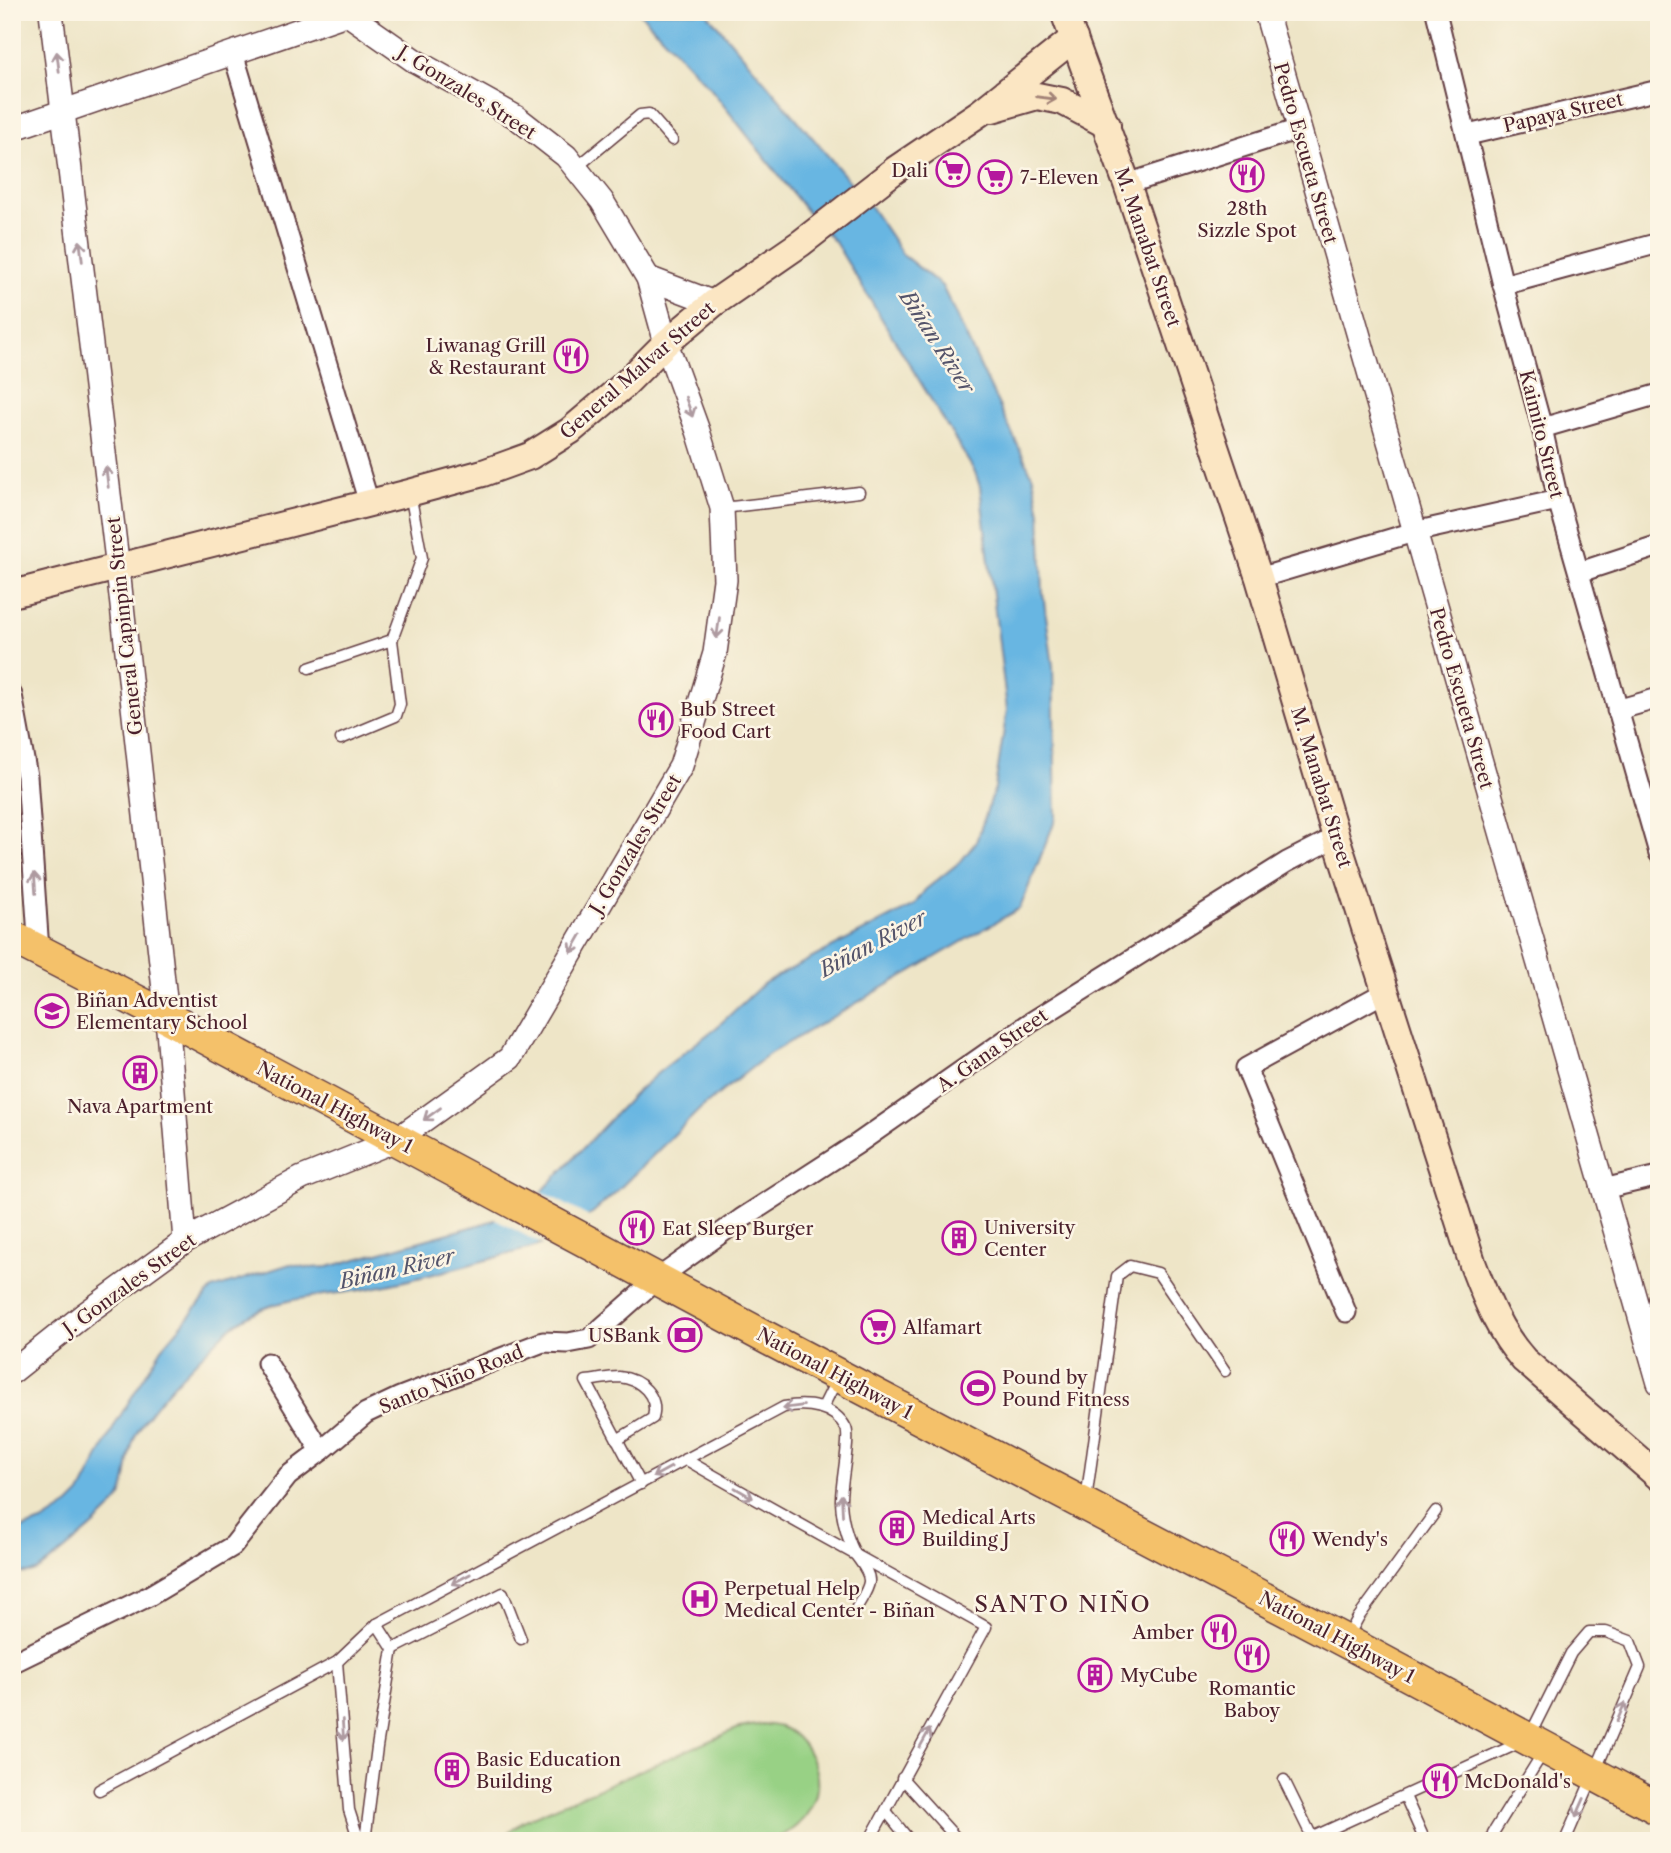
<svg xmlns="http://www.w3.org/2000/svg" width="1671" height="1853" font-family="'Libre Caslon Text',serif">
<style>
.green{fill:#98d185;stroke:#717858;stroke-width:2}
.water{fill:#68b6e2;stroke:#596a86;stroke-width:2}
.pier{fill:#eee5c7}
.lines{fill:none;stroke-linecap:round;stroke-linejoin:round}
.service-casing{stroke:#633d42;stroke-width:13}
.minor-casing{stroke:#633d42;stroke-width:23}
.tertiary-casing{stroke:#633d42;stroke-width:26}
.secondary-casing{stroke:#633d42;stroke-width:30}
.trunk-casing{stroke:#633d42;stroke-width:35}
.service{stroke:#fff;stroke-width:10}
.minor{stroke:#fff;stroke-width:19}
.tertiary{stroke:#fff;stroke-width:23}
.secondary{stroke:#fbe6c3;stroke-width:26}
.trunk{stroke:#f4c16a;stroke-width:32}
.oneway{stroke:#ae9aa0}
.oneway2{stroke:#a28277}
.labels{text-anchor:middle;stroke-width:5;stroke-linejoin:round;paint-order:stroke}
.street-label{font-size:19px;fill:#4a1f2b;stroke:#fcf5e5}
.poi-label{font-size:19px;fill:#4a1f2b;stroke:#fcf5e5;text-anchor:start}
.water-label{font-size:21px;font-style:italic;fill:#54546b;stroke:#fcf5e5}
.quarter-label{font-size:23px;letter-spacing:2px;fill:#4a1f2b;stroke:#fcf5e5}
</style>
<rect width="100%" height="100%" fill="#fcf5e5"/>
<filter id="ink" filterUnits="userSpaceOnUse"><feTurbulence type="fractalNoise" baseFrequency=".0143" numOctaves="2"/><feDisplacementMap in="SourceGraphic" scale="14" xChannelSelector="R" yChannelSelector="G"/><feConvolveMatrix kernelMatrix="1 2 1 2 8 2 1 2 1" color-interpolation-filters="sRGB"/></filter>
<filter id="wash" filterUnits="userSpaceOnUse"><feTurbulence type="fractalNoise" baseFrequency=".00686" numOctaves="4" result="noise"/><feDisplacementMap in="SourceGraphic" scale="28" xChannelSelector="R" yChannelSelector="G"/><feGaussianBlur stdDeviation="1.57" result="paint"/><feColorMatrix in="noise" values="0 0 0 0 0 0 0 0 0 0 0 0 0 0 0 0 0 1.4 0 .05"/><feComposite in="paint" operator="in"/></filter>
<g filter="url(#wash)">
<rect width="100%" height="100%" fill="#eee5c7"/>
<path class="green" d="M762,1724C768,1725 777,1725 783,1728C792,1731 802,1741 807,1750C831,1789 810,1825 771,1841H499L523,1821L739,1728Z"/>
<path class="water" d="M639,12H706L868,203L903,255L942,286L1033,477L1040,512L1043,594L1053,666L1056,818L1020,908L769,1054L700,1109L616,1192L590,1215L547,1242L532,1248C481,1261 429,1277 377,1287C320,1299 264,1292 219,1338C192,1366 160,1395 139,1429C126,1450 130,1475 121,1496C115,1510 48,1566 33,1572C28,1574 18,1573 12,1573V1532L42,1522L69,1505L80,1494L117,1421L162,1348L212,1289L290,1264L309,1268L328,1267L485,1223L504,1217L535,1199L634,1094L659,1072L717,1027L764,983L914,905L925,890L961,861L976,842L995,788L1007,710L980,487L975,472L835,242L813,219L710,88Z"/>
<path class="pier" d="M539,1190L591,1218L545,1246L491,1217L502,1213Z"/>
</g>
<g filter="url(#ink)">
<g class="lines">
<defs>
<g id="service">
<path d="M576,168L640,115L649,114L672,140"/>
<path d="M723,508L859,492"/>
<path d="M309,668L392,640"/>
<path d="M341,739L396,716L400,704L392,640L422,558L410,493"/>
<path d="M823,1407L837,1379"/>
<path d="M617,1440L653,1418C659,1396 641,1379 619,1377C608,1377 597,1380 586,1381L641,1484"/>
<path d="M685,1459C785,1517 886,1571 986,1627L869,1841"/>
<path d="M1086,1500L1117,1276L1130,1266L1158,1273L1225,1371"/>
<path d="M1347,1638L1358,1618L1436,1511"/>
<path d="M393,1649L503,1593L521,1639"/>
<path d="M337,1662L349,1810L359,1841"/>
<path d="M902,1778L959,1841"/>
<path d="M1284,1780L1312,1837"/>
<path d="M99,1790L337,1662L377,1624L784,1407C806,1403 834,1405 846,1428C851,1439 840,1485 841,1502C842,1520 847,1538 855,1554C860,1562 870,1572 869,1582C868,1591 859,1602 855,1611"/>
<path d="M1405,1796L1425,1841"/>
<path d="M886,1811L910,1841"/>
<path d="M365,1841L377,1747L393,1649L377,1624"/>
<path d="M1304,1841L1528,1739L1571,1653L1589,1632H1606L1630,1641L1640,1667L1565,1841"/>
<path d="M1492,1841L1493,1833L1544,1751"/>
</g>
<g id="minor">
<path d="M1436,12L1503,285L1542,428L1558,500L1659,853"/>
<path d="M233,53L369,503"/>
<path d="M1468,135L1659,90"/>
<path d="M1127,184L1299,129"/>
<path d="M1503,285L1659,243"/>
<path d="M1542,428L1659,394"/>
<path d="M1580,572L1659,546"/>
<path d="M1259,578L1414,532L1558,500"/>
<path d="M12,695L27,776L39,951"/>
<path d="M1617,710L1659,698"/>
<path d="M1603,1189L1659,1176"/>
<path d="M1346,1312L1246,1068L1387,991"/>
<path d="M267,1363L321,1451"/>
<path d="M12,1663L149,1596L233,1546L288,1476L321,1451L366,1413L400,1397L543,1342L568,1343L589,1339L657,1279L741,1219L857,1144L1030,1023L1287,862L1336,837"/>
</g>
<g id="tertiary">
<path d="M51,12L118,569L167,1017L185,1241"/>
<path d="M1266,12L1659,1383"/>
<path d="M12,129L346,14"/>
<path d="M648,278L714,303"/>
<path d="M12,1372L85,1314L185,1241L302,1178L396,1140L510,1058L681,766L715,653L725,580L722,508L698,431L666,343L648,278L602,201L566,156L516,117L415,61L345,12"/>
</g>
<g id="secondary">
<path d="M1064,12L1127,184L1259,578L1336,837L1473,1265C1486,1299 1499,1332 1524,1360L1659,1477"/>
<path d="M992,109L1037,96L1062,101L1107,125"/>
<path d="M12,594L409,493L483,473L530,456L570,431L623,386L666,343L714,303L801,243L895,170L981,112L1074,38"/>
</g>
<path id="trunk" d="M12,937L167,1017L769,1339L1345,1641L1659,1809"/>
</defs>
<use href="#service" class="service-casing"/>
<use href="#minor" class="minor-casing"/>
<use href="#tertiary" class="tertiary-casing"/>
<use href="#secondary" class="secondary-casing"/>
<use href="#trunk" class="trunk-casing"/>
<use href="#service" class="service"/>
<use href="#minor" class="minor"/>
<use href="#tertiary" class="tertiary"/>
<use href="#secondary" class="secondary"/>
<use href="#trunk" class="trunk"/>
</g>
<defs><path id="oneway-shaft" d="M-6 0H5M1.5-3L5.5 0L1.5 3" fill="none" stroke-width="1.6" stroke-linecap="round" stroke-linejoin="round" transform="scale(1.75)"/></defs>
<g class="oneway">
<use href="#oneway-shaft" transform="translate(58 62) rotate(-97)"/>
<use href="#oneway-shaft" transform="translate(81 251) rotate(-97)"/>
<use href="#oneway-shaft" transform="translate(689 407) rotate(70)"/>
<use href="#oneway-shaft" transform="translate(107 477) rotate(-97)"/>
<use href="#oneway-shaft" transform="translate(718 628) rotate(98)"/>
<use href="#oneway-shaft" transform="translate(35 883) rotate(-94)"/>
<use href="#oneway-shaft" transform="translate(576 944) rotate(120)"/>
<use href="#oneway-shaft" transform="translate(432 1114) rotate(144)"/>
<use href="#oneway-shaft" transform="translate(793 1407) rotate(173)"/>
<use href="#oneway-shaft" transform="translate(662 1472) rotate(151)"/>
<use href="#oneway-shaft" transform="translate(744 1493) rotate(30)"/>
<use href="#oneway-shaft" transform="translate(842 1505) rotate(-93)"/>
<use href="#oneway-shaft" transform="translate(461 1579) rotate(152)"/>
<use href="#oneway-shaft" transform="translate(1621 1712) rotate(-67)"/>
<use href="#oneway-shaft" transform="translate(343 1730) rotate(86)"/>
<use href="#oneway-shaft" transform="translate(925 1738) rotate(-61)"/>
<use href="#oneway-shaft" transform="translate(1580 1808) rotate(114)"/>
</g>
<use class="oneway2" href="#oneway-shaft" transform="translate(1046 98) rotate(7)"/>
</g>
<defs>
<symbol id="supermarket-ring" viewBox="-11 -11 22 22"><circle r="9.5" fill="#fcf5e5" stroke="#b5179e" stroke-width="1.5"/><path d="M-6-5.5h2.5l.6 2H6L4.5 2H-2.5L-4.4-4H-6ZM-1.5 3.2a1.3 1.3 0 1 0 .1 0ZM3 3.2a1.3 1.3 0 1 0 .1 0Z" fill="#b5179e"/></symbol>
<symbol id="restaurant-ring" viewBox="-11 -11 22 22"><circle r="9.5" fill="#fcf5e5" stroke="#b5179e" stroke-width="1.5"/><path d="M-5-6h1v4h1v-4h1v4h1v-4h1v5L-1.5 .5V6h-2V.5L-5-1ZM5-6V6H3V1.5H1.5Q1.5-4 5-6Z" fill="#b5179e"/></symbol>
<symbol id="school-ring" viewBox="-11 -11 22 22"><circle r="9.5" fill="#fcf5e5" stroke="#b5179e" stroke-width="1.5"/><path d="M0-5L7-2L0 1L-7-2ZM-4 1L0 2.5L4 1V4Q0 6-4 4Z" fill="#b5179e"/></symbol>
<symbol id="building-ring" viewBox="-11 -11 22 22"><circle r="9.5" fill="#fcf5e5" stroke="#b5179e" stroke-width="1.5"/><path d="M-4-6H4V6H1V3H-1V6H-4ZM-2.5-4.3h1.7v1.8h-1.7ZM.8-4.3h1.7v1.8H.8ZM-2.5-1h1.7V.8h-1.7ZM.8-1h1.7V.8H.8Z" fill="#b5179e"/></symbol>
<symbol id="bank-ring" viewBox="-11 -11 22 22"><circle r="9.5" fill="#fcf5e5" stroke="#b5179e" stroke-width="1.5"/><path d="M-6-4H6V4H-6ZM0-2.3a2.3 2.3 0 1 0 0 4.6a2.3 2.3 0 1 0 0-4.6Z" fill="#b5179e"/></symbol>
<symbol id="stadium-ring" viewBox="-11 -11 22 22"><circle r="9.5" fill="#fcf5e5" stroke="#b5179e" stroke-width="1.5"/><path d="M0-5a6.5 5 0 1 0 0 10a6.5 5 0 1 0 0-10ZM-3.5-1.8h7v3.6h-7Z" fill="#b5179e"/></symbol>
<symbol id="hospital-ring" viewBox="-11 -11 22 22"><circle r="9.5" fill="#fcf5e5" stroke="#b5179e" stroke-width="1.5"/><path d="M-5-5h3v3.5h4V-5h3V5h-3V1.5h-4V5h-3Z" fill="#b5179e"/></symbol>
</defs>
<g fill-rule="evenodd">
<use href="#supermarket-ring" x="934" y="151" width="38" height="38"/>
<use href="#restaurant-ring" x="1228" y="156" width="38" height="38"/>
<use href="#supermarket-ring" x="976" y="158" width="38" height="38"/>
<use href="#restaurant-ring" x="552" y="337" width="38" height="38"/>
<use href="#restaurant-ring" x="637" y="701" width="38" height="38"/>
<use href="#school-ring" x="33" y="992" width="38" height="38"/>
<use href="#building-ring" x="121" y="1054" width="38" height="38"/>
<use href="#restaurant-ring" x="618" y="1209" width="38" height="38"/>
<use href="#building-ring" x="940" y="1219" width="38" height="38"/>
<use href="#supermarket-ring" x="859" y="1308" width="38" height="38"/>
<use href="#bank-ring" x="666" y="1316" width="38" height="38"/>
<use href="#stadium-ring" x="959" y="1369" width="38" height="38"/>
<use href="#building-ring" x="878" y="1509" width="38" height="38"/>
<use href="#restaurant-ring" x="1268" y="1520" width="38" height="38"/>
<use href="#hospital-ring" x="681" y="1580" width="38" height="38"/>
<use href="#restaurant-ring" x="1200" y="1613" width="38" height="38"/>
<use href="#restaurant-ring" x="1233" y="1636" width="38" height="38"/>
<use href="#building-ring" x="1076" y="1656" width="38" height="38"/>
<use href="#building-ring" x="433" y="1751" width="38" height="38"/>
<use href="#restaurant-ring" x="1421" y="1762" width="38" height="38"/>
</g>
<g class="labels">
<g class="street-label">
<text transform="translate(467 92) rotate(32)" y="7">J. Gonzales Street</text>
<text transform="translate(1563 112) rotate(-13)" y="7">Papaya Street</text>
<text transform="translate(1306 153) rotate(74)" y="7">Pedro Escueta Street</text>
<text transform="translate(1148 247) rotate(71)" y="7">M. Manabat Street</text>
<text transform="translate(637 370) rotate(-41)" y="7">General Malvar Street</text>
<text transform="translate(1542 434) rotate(76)" y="7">Kaimito Street</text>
<text transform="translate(124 626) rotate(-96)" y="7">General Capinpin Street</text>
<text transform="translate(1462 698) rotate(74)" y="7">Pedro Escueta Street</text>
<text transform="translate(1322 787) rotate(73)" y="7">M. Manabat Street</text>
<text transform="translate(635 844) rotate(-59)" y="7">J. Gonzales Street</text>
<text transform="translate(992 1050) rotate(-35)" y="7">A. Gana Street</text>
<text transform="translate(335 1107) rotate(28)" y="7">National Highway 1</text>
<text transform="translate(129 1284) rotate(-36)" y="7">J. Gonzales Street</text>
<text transform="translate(835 1373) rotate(28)" y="7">National Highway 1</text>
<text transform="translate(451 1379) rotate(-22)" y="7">Santo Niño Road</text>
<text transform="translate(1337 1637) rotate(28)" y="7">National Highway 1</text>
</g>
<g class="poi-label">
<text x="928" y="177" text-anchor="end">Dali</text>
<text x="1020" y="184">7-Eleven</text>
<text x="1247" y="215" text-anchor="middle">28th<tspan x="1247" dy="22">Sizzle Spot</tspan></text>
<text x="546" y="352" text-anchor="end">Liwanag Grill<tspan x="546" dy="22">&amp; Restaurant</tspan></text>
<text x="680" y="716">Bub Street<tspan x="680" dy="22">Food Cart</tspan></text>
<text x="76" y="1007">Biñan Adventist<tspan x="76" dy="22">Elementary School</tspan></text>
<text x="140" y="1113" text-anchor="middle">Nava Apartment</text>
<text x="984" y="1234">University<tspan x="984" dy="22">Center</tspan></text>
<text x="662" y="1235">Eat Sleep Burger</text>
<text x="903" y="1334">Alfamart</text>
<text x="660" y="1342" text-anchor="end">USBank</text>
<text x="1002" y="1384">Pound by<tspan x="1002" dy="22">Pound Fitness</tspan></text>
<text x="922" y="1524">Medical Arts<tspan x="922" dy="22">Building J</tspan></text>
<text x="1312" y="1546">Wendy's</text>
<text x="724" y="1595">Perpetual Help<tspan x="724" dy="22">Medical Center - Biñan</tspan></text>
<text x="1194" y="1639" text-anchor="end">Amber</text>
<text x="1120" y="1682">MyCube</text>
<text x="1252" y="1695" text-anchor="middle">Romantic<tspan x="1252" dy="22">Baboy</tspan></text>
<text x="476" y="1766">Basic Education<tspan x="476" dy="22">Building</tspan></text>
<text x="1464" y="1788">McDonald's</text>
</g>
<g class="water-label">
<text transform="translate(937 342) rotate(57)" y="7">Biñan River</text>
<text transform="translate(873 944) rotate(-28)" y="7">Biñan River</text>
<text transform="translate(397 1269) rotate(-13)" y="7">Biñan River</text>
</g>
<g class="quarter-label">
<text x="1063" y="1612">SANTO NIÑO</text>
</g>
</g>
<rect width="1671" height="1853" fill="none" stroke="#fcf5e5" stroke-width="42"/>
</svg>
